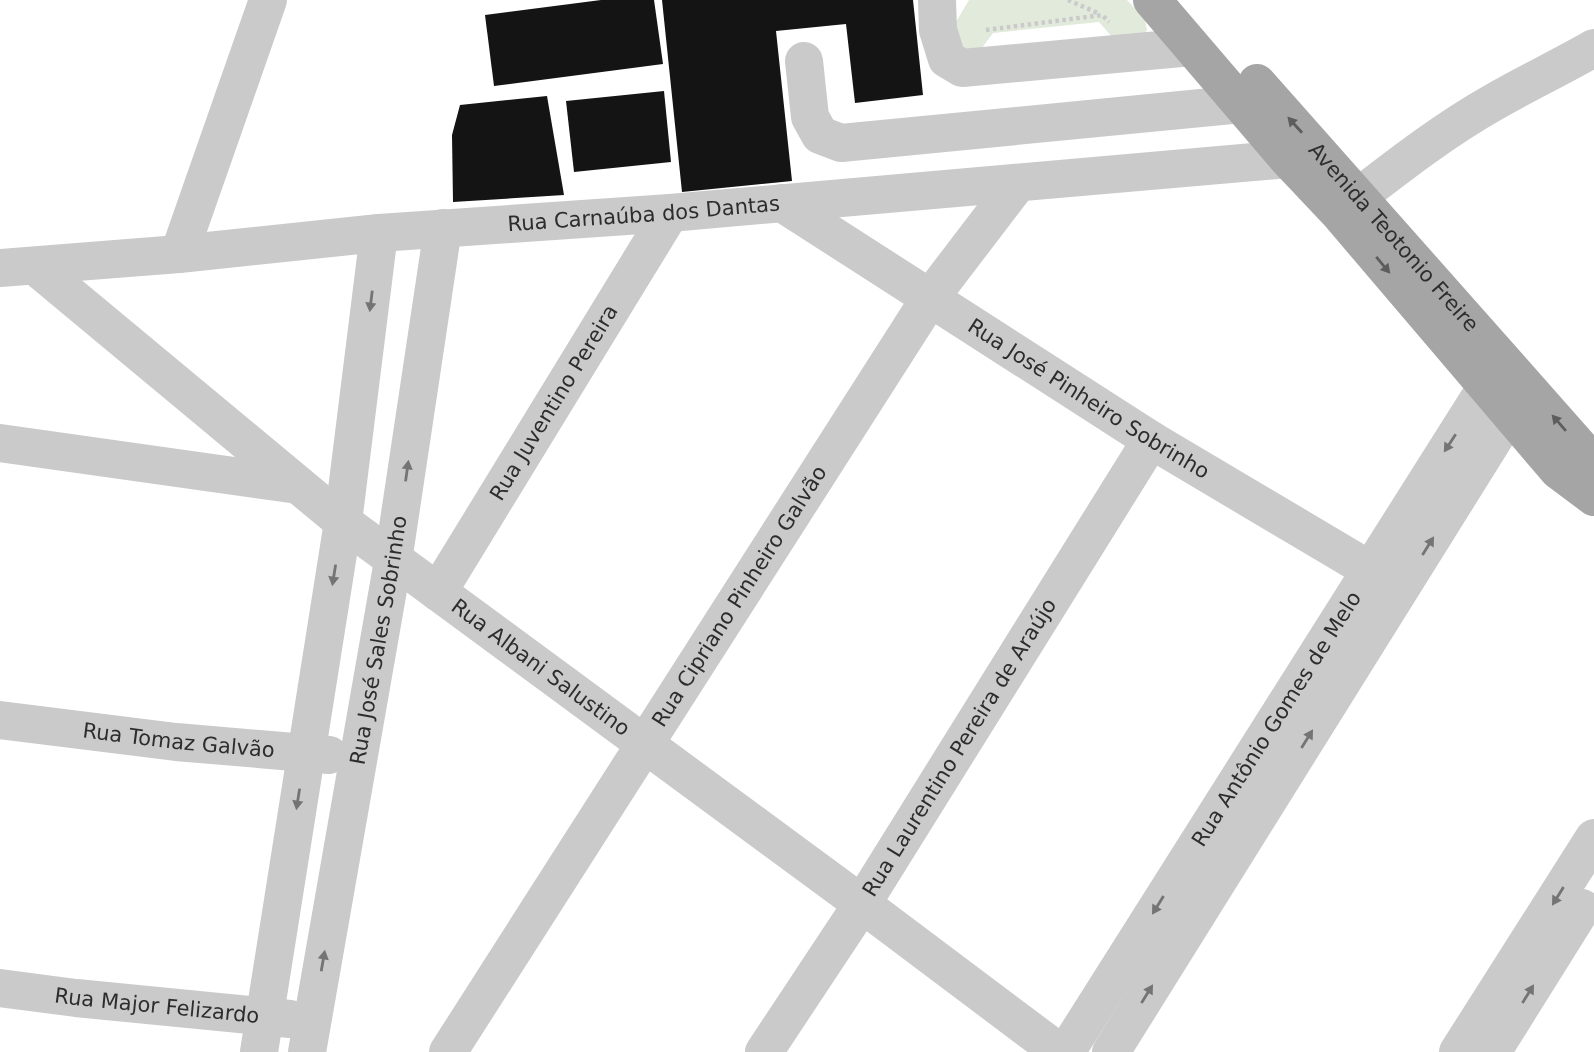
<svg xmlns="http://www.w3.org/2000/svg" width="1594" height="1052" font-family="'DejaVu Sans',sans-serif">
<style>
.green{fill:#e2eadc}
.building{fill:#141414}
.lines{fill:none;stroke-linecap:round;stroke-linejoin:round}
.path{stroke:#cacaca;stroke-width:4.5;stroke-dasharray:3.5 3.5;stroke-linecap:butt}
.minor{stroke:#cacaca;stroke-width:38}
.major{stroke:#a5a5a5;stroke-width:38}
.oneway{fill:#5d5d5d}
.oneway2{fill:#747474}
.labels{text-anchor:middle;stroke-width:7;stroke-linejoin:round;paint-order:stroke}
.street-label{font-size:21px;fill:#2d2d2d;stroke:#fff}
</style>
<rect width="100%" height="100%" fill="#fff"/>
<path class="green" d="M969,0H1127L1145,20L1147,30L1142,38H1113L1099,22L993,33L982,48L966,57L950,32Z"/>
<g class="building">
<path d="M601,0H654L663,64L494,86L485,15Z"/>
<path d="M662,0H913L923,95L855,103L846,24L776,31L792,181L682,192Z"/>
<path d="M664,91L671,162L574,172L566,101Z"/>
<path d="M547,96L564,195L453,202L452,135L460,105Z"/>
</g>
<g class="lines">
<g class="path">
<path d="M1068,0L1100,14"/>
<path d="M986,30L1102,15L1109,22"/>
</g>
<g class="minor">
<path d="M937,0L938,30L947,59L962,68L1192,47"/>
<path d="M804,61L810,117L820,135L841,143L1242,104"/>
<path d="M1358,197C1402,163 1446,129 1494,102C1527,83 1561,67 1594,48"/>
<path id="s1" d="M782,203L1151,440L1392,583"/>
<path d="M179,254L268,0"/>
<path id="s2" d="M35,266L343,522L862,904L1059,1052"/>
<path id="s3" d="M0,268L179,254L379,233L670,213L1288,159"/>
<path d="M0,443L298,485"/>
<path id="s4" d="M438,592L670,213"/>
<path id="s5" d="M0,720L176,742L329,755"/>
<path id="s6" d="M0,988L76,998L290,1019"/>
<path d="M259,1052L343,522L379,233"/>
<path id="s7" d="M307,1052L393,561L443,228"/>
<path id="s8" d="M448,1052L930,298L1017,184"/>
<path id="s9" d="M764,1052L862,904L1151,440"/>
<path id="s10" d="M1066,1052L1487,386"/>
<path d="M1111,1052L1510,413"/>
<path d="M1458,1052L1594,838"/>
<path d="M1492,1052L1582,908"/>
</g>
<g class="major">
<path d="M1152,0L1288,159L1339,213L1558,470L1594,497"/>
<path id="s11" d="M1257,83L1582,450L1594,481"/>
</g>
</g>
<defs><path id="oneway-solid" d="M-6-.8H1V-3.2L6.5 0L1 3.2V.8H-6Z" transform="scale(1.75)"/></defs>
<g class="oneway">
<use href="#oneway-solid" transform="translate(1295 125) rotate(-132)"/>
<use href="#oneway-solid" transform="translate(1383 265) rotate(50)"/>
<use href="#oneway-solid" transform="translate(1559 423) rotate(-131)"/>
</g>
<g class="oneway2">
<use href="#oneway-solid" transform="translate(371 301) rotate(97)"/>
<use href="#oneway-solid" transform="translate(1450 443) rotate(123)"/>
<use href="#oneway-solid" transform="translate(407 471) rotate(-82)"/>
<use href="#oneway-solid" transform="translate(1428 546) rotate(-58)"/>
<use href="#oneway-solid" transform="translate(334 575) rotate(99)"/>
<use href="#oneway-solid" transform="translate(1307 739) rotate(-58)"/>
<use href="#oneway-solid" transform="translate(298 799) rotate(99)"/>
<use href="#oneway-solid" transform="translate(1558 896) rotate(122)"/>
<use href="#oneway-solid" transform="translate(1158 905) rotate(122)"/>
<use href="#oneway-solid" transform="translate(323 961) rotate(-80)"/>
<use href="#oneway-solid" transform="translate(1147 994) rotate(-58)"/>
<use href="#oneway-solid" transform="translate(1528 994) rotate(-58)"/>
</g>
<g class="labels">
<g class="street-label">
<text dy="7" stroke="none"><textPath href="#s3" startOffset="646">Rua Carnaúba dos Dantas</textPath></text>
<text dy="7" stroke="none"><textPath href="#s11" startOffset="206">Avenida Teotonio Freire</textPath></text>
<text dy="7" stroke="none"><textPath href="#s1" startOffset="364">Rua José Pinheiro Sobrinho</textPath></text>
<text dy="7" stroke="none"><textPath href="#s4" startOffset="222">Rua Juventino Pereira</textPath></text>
<text dy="7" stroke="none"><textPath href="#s8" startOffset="541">Rua Cipriano Pinheiro Galvão</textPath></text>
<text dy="7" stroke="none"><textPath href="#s7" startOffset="418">Rua José Sales Sobrinho</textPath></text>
<text dy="7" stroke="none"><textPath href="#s2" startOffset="646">Rua Albani Salustino</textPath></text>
<text dy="7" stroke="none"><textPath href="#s10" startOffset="394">Rua Antônio Gomes de Melo</textPath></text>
<text dy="7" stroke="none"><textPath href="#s5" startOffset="180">Rua Tomaz Galvão</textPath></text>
<text dy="7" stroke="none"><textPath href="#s9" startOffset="362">Rua Laurentino Pereira de Araújo</textPath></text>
<text dy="7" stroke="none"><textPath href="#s6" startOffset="158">Rua Major Felizardo</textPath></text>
</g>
</g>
</svg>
